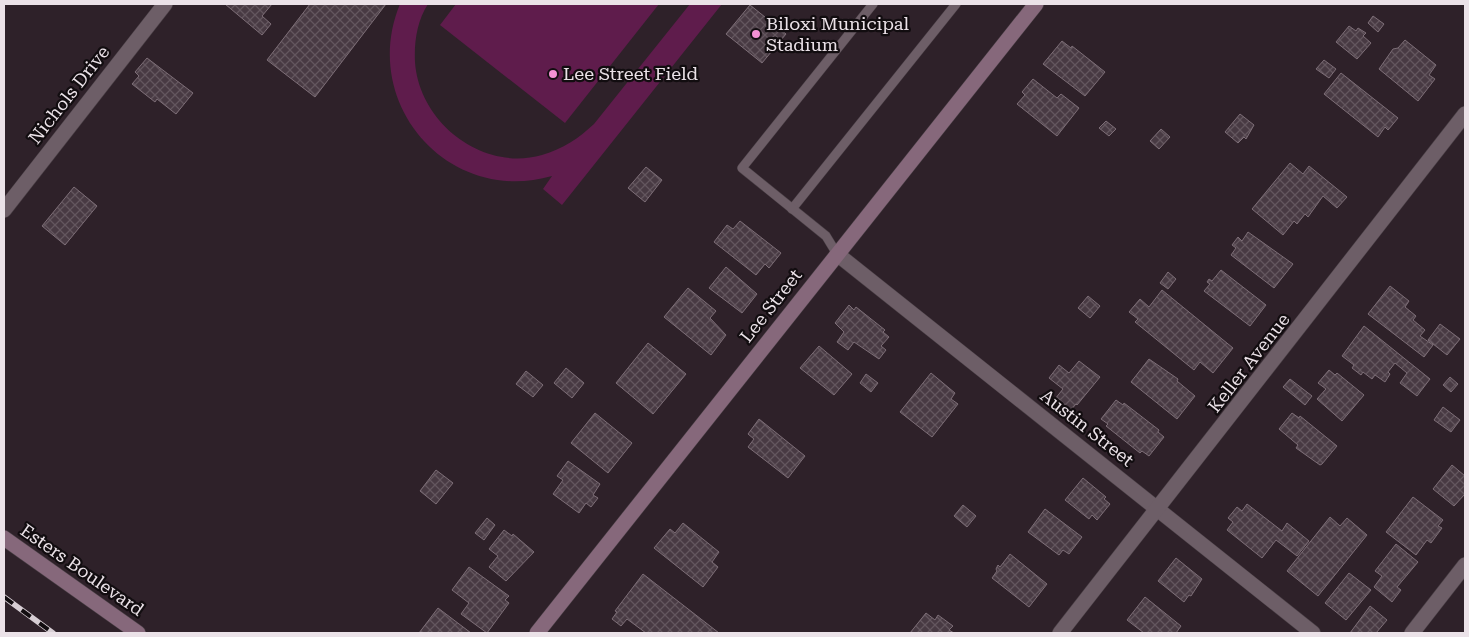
<svg xmlns="http://www.w3.org/2000/svg" width="1469" height="637" font-family="'Roboto Serif',serif">
<style>
.garden{fill:#5f1c4c}
.building{fill:url(#building-cross-hatch);stroke:#7d6e77}
.lines{fill:none;stroke-linecap:round;stroke-linejoin:round}
.lane-casing{stroke:#493f45;stroke-width:10}
.street-casing{stroke:#493f45;stroke-width:16}
.secondary-casing{stroke:#493f45;stroke-width:16}
.lane{stroke:#6d5e67;stroke-width:9}
.street{stroke:#6d5e67;stroke-width:15}
.secondary{stroke:#86687b;stroke-width:15}
.rail-casing{stroke:#d7ced4;stroke-width:5.5}
.rail{stroke:#120d10;stroke-width:4;stroke-dasharray:11;stroke-linecap:butt}
.poi-dot{fill:#f491d4;stroke:#120d10;stroke-width:2}
.labels{text-anchor:middle;stroke-width:4.5;stroke-linejoin:round;paint-order:stroke}
.poi-label{font-size:18px;fill:#ebe2e8;stroke:#120d10;text-anchor:start}
.street-label{font-size:18px;fill:#ebe2e8;stroke:#120d10}
</style>
<defs>
<pattern id="building-cross-hatch" width="8" height="8" patternUnits="userSpaceOnUse" patternTransform="scale(1.25)"><rect width="8" height="8" fill="#483a43"/><path d="M0 0l8 8M0 8l8-8" fill="none" stroke="#63565e"/></pattern>
</defs>
<rect width="100%" height="100%" fill="#2e2129"/>
<g class="garden">
<path d="M400,4H428C417,21 414,42 415,62C419,123 483,172 542,155C563,149 579,138 594,124L690,4H722L562,205L543,189L552,176C448,206 359,103 400,4Z"/>
<path d="M456,4H659L565,123L440,25Z"/>
</g>
<g class="building">
<path d="M225,4H272L262,16L271,24L262,35Z"/>
<path d="M310,4H386L315,97L267,60Z"/>
<path d="M750,5L786,34L762,63L726,34Z"/>
<path d="M1373,16L1384,24L1378,32L1368,23Z"/>
<path d="M1349,26L1356,31L1358,28L1366,33L1363,36L1371,43L1357,59L1336,42Z"/>
<path d="M1405,40L1436,65L1429,75L1435,79L1418,101L1379,69L1393,49L1398,48Z"/>
<path d="M1062,41L1071,48L1072,46L1105,72L1085,96L1043,64Z"/>
<path d="M147,58L193,93L176,114L157,99L155,102L132,84L139,76L135,72Z"/>
<path d="M1324,60L1336,69L1329,78L1316,69Z"/>
<path d="M1341,73L1398,118L1388,130L1385,127L1378,137L1324,94Z"/>
<path d="M1033,79L1057,98L1061,94L1079,108L1057,136L1017,104L1025,95L1022,92Z"/>
<path d="M1240,114L1254,125L1246,139L1244,137L1238,143L1225,132Z"/>
<path d="M1106,121L1116,129L1109,136L1099,128Z"/>
<path d="M1161,129L1170,137L1159,149L1150,141Z"/>
<path d="M1290,163L1303,174L1309,166L1347,197L1337,208L1323,196L1308,217L1305,214L1297,224L1294,221L1283,235L1252,209Z"/>
<path d="M646,167L662,180L645,202L628,188Z"/>
<path d="M74,187L97,206L65,245L42,226Z"/>
<path d="M740,221L781,253L769,268L765,264L756,275L714,242L727,225L733,229Z"/>
<path d="M1248,232L1293,264L1274,288L1231,255L1236,248L1232,245L1238,237L1242,241Z"/>
<path d="M726,267L757,294L742,313L709,288Z"/>
<path d="M1221,270L1266,305L1250,326L1204,291L1210,284L1207,282L1209,279L1212,281Z"/>
<path d="M1168,272L1176,279L1168,289L1160,283Z"/>
<path d="M1390,286L1409,301L1405,307L1416,316L1413,320L1425,330L1420,336L1433,345L1424,357L1368,314Z"/>
<path d="M688,288L716,311L710,318L726,335L711,355L664,317Z"/>
<path d="M1162,290L1233,348L1213,373L1200,362L1194,370L1135,322L1138,319L1129,312L1140,299L1149,307Z"/>
<path d="M1088,296L1100,306L1090,318L1078,308Z"/>
<path d="M849,305L854,310L856,307L885,330L883,332L889,337L881,346L886,350L879,359L854,342L848,350L837,342L844,332L835,323Z"/>
<path d="M1440,324L1460,339L1447,355L1428,340Z"/>
<path d="M1364,326L1430,379L1417,396L1400,383L1407,373L1395,363L1388,372L1390,374L1385,382L1375,375L1372,379L1363,372L1361,375L1352,368L1354,365L1342,356Z"/>
<path d="M648,343L686,374L653,414L616,383Z"/>
<path d="M819,346L852,374L834,395L800,368Z"/>
<path d="M1149,359L1178,379L1177,381L1195,396L1177,419L1131,382Z"/>
<path d="M1079,361L1100,377L1077,405L1076,404L1070,411L1055,399L1063,389L1049,378L1059,365L1069,373Z"/>
<path d="M566,368L584,383L572,398L554,383Z"/>
<path d="M1329,370L1335,375L1337,373L1364,395L1342,421L1317,399L1326,389L1318,383Z"/>
<path d="M526,371L543,385L533,397L516,384Z"/>
<path d="M931,373L955,393L951,399L958,404L932,437L900,412Z"/>
<path d="M866,374L878,383L871,392L860,383Z"/>
<path d="M1450,377L1458,384L1451,392L1443,385Z"/>
<path d="M1290,379L1312,396L1305,405L1283,387Z"/>
<path d="M1116,400L1123,405L1124,403L1159,430L1158,432L1164,437L1149,456L1142,451L1140,453L1106,426L1108,424L1101,419Z"/>
<path d="M1443,407L1460,420L1451,432L1434,420Z"/>
<path d="M595,413L632,443L608,473L571,443Z"/>
<path d="M1292,413L1299,418L1300,416L1337,446L1322,464L1320,465L1296,448L1298,445L1279,429Z"/>
<path d="M759,419L805,456L788,478L748,447L754,439L748,434Z"/>
<path d="M568,461L600,484L593,495L598,498L591,507L586,503L579,513L553,494L563,480L557,476Z"/>
<path d="M1452,465L1465,476V494L1454,506L1433,489Z"/>
<path d="M436,470L453,483L436,504L420,491Z"/>
<path d="M1083,478L1106,497L1104,499L1110,504L1097,520L1092,515L1089,519L1065,500Z"/>
<path d="M1413,497L1443,520L1438,526L1442,528L1431,543L1427,540L1416,555L1386,532Z"/>
<path d="M1247,504L1282,531L1287,523L1309,541L1297,556L1276,540L1262,558L1227,530L1233,522L1228,518L1237,507L1242,511Z"/>
<path d="M963,505L976,516L967,527L954,516Z"/>
<path d="M1045,509L1082,537L1069,554L1063,550L1059,555L1028,532Z"/>
<path d="M1330,517L1340,526L1347,518L1367,535L1318,596L1287,571Z"/>
<path d="M487,518L495,525L484,540L475,533Z"/>
<path d="M683,523L719,552L712,562L718,567L703,587L654,548L670,529L675,533Z"/>
<path d="M504,530L512,536L513,534L534,552L506,581L489,567L498,556L489,549Z"/>
<path d="M1396,544L1418,562L1397,587L1401,590L1392,602L1374,587L1382,576L1375,571Z"/>
<path d="M1010,554L1047,584L1029,607L992,578L997,571L996,569L998,565L1000,567Z"/>
<path d="M1176,558L1202,579L1191,596L1189,595L1184,602L1158,581Z"/>
<path d="M469,567L509,596L505,600L509,603L487,633L461,614L469,603L452,590Z"/>
<path d="M1349,573L1371,590L1346,620L1325,603Z"/>
<path d="M643,574L719,633H646L627,619L621,626L612,619L617,612L615,611Z"/>
<path d="M1145,597L1181,626L1176,633H1144L1127,620Z"/>
<path d="M1370,606L1387,620L1376,633H1350Z"/>
<path d="M438,608L471,633H419Z"/>
<path d="M926,613L935,620L938,615L953,626L949,630L954,633H910Z"/>
</g>
<g class="lines">
<defs>
<g id="lane">
<path d="M792,209L956,4"/>
<path d="M837,254L826,236L742,168L873,4"/>
</g>
<g id="street">
<path d="M4,210L165,4"/>
<path d="M837,254L1313,633"/>
<path d="M1060,633L1465,114"/>
<path d="M1412,633L1465,565"/>
</g>
<g id="secondary">
<path d="M4,538L138,633"/>
<path d="M537,633L1036,4"/>
</g>
</defs>
<use href="#lane" class="lane-casing"/>
<use href="#street" class="street-casing"/>
<use href="#secondary" class="secondary-casing"/>
<use href="#lane" class="lane"/>
<use href="#street" class="street"/>
<use href="#secondary" class="secondary"/>
<defs>
<path id="rail" d="M4,597L53,633"/>
</defs>
<use href="#rail" class="rail-casing"/>
<use href="#rail" class="rail"/>
</g>
<g class="poi-dot">
<circle cx="756" cy="34" r="5"/>
<circle cx="553" cy="74" r="5"/>
</g>
<g class="labels">
<g class="poi-label">
<text x="766" y="30">Biloxi Municipal<tspan x="766" dy="21">Stadium</tspan></text>
<text x="563" y="80">Lee Street Field</text>
</g>
<g class="street-label">
<text transform="translate(69 95) rotate(-52)" y="6">Nichols Drive</text>
<text transform="translate(771 306) rotate(-52)" y="6">Lee Street</text>
<text transform="translate(1249 363) rotate(-52)" y="6">Keller Avenue</text>
<text transform="translate(1087 428) rotate(38)" y="6">Austin Street</text>
<text transform="translate(82 570) rotate(35)" y="6">Esters Boulevard</text>
</g>
</g>
<rect width="1469" height="637" fill="none" stroke="#ebe2e8" stroke-width="10"/>
</svg>
